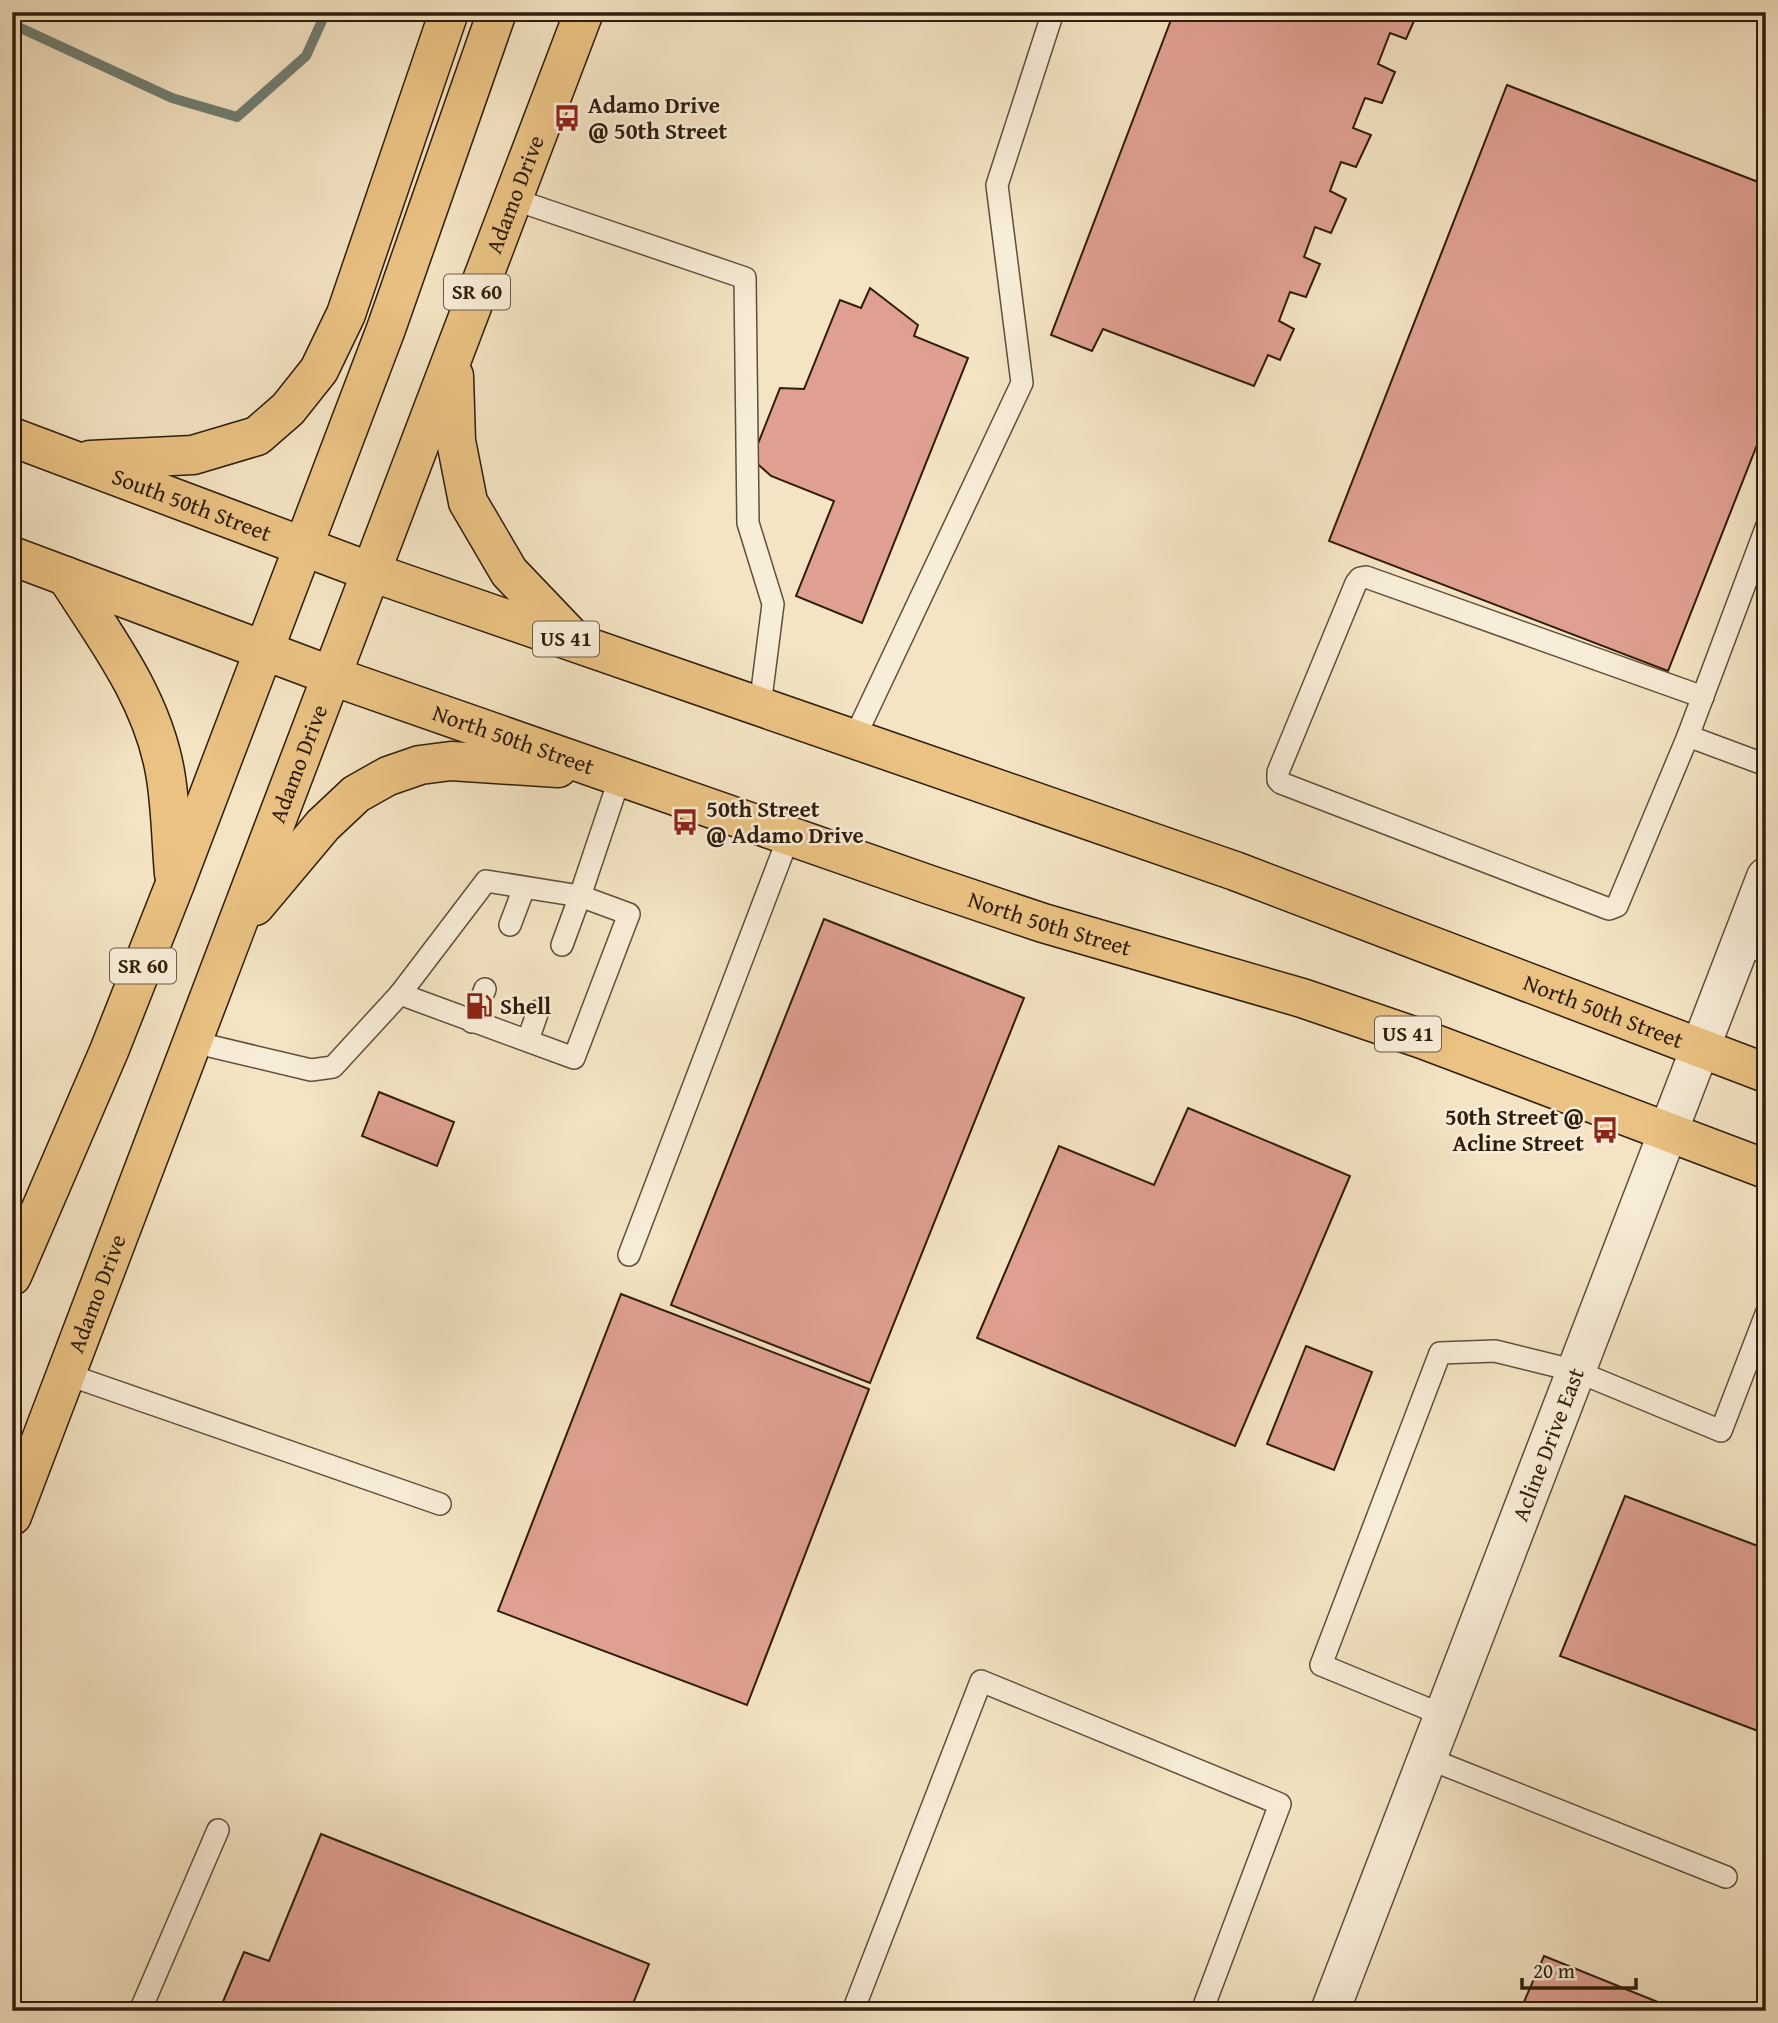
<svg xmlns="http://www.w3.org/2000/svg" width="1778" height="2023" font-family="'Gentium Book Plus',serif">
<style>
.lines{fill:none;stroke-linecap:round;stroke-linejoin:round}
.stream{stroke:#707e73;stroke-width:10}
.building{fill:#e0a091;stroke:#2f1d0c;stroke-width:2}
.lane-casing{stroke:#604f3a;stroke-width:24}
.street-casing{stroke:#604f3a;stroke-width:41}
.primary-casing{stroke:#2f1d0c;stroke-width:41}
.lane{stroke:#f8edd8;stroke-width:21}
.street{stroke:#f8edd8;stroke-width:38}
.primary{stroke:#eac282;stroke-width:38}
.labels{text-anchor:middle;stroke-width:5;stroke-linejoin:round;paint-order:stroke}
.shield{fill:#f8edd8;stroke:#6b5b49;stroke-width:2}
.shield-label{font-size:21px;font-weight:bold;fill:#2f1d0c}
.poi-label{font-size:23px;font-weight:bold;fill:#2f1d0c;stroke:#f8edd8;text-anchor:start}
.street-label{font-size:23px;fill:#2f1d0c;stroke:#f8edd8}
</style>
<rect width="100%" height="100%" fill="#f4e4c3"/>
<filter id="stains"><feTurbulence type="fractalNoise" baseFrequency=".00286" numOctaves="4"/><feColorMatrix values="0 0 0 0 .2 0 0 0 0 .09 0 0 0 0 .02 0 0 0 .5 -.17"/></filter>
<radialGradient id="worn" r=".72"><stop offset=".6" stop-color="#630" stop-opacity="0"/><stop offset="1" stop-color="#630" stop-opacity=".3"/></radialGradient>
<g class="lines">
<path class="stream" d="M12,24L172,98L237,117L306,56L326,12"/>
</g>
<g class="building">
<path d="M1174,12H1418L1406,39L1390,33L1378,64L1395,72L1382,103L1365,98L1353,128L1371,135L1356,167L1341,162L1330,191L1346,199L1331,233L1315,227L1304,257L1320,264L1306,297L1290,292L1279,321L1294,329L1280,360L1268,355L1254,386L1103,329L1092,351L1051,335Z"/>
<path d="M1507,85L1766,185V422L1668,671L1329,541Z"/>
<path d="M870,288L918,325L914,336L968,358L862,623L796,596L834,501L771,476L752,459L780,388L804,389L840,300L861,308Z"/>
<path d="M824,919L1024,998L870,1383L671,1305Z"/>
<path d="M379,1092L454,1122L437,1166L362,1136Z"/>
<path d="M1188,1108L1350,1176L1235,1446L977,1338L1059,1146L1154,1185Z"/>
<path d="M621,1294L869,1389L747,1705L498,1611Z"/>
<path d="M1306,1346L1372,1372L1334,1470L1267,1444Z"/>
<path d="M1625,1496L1766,1549V1734L1560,1656Z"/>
<path d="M321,1834L649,1964L630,2011H219L244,1952L269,1961Z"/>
<path d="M1544,1956L1680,2011H1520Z"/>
</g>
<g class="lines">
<defs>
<g id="lane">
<path d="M513,199L745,278L748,523L773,604L760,706"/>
<path d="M1766,528L1688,736L1766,765"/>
<path d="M1688,736L1617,906L1609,909L1281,783L1278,780V772L1356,583L1360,578L1366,577L1703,697"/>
<path d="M854,739L1022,383L997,185L1053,12"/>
<path d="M510,925L524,888"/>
<path d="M1740,943L1766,953"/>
<path d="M400,994L574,1058L629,914L580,896L562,945"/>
<path d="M472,1022L485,989"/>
<path d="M528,1040L538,1011"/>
<path d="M193,1042L311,1070L333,1067L400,994L486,881L580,896L620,777"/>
<path d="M629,1255L789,836"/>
<path d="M66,1374L440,1504"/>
<path d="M1443,1715L1321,1665L1440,1353L1495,1351L1576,1371L1721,1431L1766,1314"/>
<path d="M1427,1758L1726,1877"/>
<path d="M140,2011L218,1830"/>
<path d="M853,2011L981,1681L1280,1804L1202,2011"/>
</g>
<g id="street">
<path id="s1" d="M1330,2011L1766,877"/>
</g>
<g id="primary">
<path d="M454,376L456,441L468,502L509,572L572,638"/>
<path id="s2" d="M12,437L371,572L1235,871L1766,1073"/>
<path d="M90,460L193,455L257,436L288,409L319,370L346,314L449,12"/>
<path id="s3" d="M12,556L332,676L930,885L1043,923L1302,998L1422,1039L1766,1169"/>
<path d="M66,576C106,638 152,698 165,772C171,805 171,840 174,874"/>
<path d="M255,906L323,825L356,794L388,776L420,765L451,761L558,768"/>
<path d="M12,1276L109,1051L175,884L386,329L497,12"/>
<path id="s4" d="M12,1516L584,12"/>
</g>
</defs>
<use href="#lane" class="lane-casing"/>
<use href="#street" class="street-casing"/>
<use href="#primary" class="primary-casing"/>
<use href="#lane" class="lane"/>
<use href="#street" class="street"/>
<use href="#primary" class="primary"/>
</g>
<defs>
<symbol id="bus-bare" viewBox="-9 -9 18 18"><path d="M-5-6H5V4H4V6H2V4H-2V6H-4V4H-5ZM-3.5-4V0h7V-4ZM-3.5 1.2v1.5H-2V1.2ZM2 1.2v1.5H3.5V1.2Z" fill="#8f2418" stroke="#f8edd8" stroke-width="2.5" paint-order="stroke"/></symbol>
<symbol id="fuel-bare" viewBox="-9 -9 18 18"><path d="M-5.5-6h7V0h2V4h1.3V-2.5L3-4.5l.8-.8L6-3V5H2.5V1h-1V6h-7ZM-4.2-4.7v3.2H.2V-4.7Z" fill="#8f2418" stroke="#f8edd8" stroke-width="2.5" paint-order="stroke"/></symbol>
</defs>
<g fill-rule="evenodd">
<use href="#bus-bare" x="548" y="99" width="38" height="38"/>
<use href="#bus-bare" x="666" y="803" width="38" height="38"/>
<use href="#fuel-bare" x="460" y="987" width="38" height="38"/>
<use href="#bus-bare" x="1586" y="1111" width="38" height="38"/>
</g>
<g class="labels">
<g class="shield">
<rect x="444" y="274.5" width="66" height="35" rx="5"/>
<rect x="533" y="621.5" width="66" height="35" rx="5"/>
<rect x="110" y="948.5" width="66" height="35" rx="5"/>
<rect x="1375" y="1016.5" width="66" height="35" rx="5"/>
</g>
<g class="shield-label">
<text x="477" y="299">SR 60</text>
<text x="566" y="646">US 41</text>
<text x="143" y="973">SR 60</text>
<text x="1408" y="1041">US 41</text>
</g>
<g class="poi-label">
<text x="588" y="113">Adamo Drive<tspan x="588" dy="26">@ 50th Street</tspan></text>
<text x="706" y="817">50th Street<tspan x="706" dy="26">@ Adamo Drive</tspan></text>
<text x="500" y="1014">Shell</text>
<text x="1584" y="1125" text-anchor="end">50th Street @<tspan x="1584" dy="26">Acline Street</tspan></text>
</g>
<g class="street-label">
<text dy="8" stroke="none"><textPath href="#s4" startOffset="1414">Adamo Drive</textPath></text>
<text dy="8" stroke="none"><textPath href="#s2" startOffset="192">South 50th Street</textPath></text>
<text dy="8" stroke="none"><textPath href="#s3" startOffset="534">North 50th Street</textPath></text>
<text dy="8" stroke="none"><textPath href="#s4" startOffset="805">Adamo Drive</textPath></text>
<text dy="8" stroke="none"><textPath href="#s3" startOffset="1101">North 50th Street</textPath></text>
<text dy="8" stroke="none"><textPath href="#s2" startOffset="1692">North 50th Street</textPath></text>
<text dy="8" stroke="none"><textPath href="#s4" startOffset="238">Adamo Drive</textPath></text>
<text dy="8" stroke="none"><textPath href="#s1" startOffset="607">Acline Drive East</textPath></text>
</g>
</g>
<rect width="1778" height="2023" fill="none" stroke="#f4e4c3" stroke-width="42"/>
<rect x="14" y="14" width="1750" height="1995" fill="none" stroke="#2f1d0c" stroke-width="3.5"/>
<rect x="21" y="21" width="1736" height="1981" fill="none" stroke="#2f1d0c" stroke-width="2"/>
<path d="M1522 1978v10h114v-10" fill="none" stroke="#2f1d0c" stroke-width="3.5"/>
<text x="1533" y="1978" font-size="21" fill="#2f1d0c" stroke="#f8edd8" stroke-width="5" paint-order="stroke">20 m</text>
<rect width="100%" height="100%" filter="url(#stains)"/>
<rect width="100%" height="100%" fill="url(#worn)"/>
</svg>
